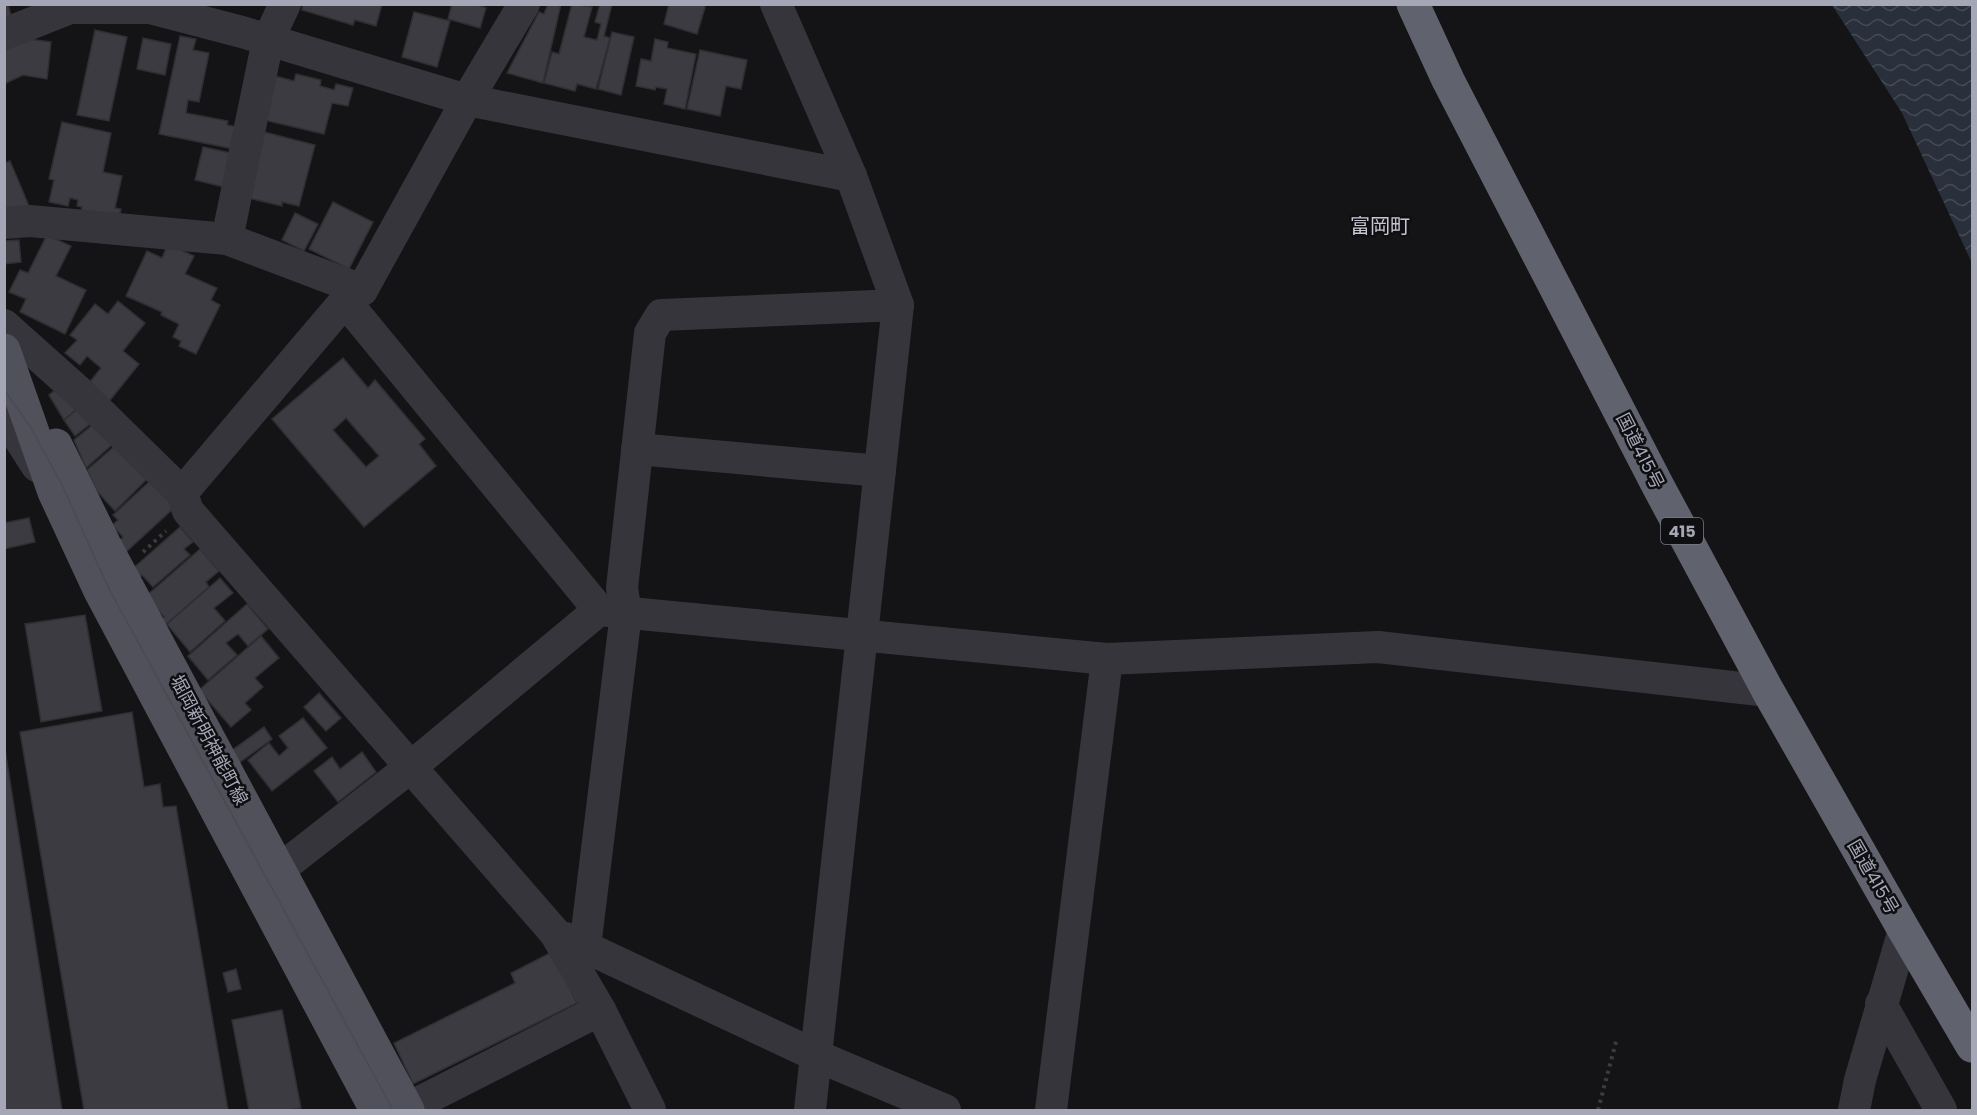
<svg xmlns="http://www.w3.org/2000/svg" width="1977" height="1115" font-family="Poppins,'Noto Sans JP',sans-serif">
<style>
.water{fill:url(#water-waves)}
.building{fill:#3c3b41;stroke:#2f2e32;stroke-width:1.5;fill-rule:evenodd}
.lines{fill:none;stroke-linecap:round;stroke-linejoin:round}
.path{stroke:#3b3c42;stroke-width:4;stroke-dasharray:3 4.5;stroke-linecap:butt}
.minor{stroke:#35353b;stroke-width:32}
.major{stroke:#51515b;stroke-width:33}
.highway{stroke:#60626d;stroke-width:33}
.tram{stroke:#4a4a53;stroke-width:1.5}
.labels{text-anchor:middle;stroke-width:5;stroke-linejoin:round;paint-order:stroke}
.shield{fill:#0f0f11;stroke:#787985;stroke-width:1.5}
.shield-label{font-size:16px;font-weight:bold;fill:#a5a7b7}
.street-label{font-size:18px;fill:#a5a7b7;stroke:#0f0f11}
.neighbourhood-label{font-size:20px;fill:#c6c7d3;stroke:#0f0f11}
</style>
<defs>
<pattern id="water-waves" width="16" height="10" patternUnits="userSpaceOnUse" patternTransform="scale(1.5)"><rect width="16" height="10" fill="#29303b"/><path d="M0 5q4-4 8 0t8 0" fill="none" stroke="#454b55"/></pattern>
</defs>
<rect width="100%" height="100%" fill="#141416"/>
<path class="water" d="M1832,5H1972V263L1902,113Z"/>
<g class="building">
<path d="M4,4H8L12,19L4,21Z"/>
<path d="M303,4H382L376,26L355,20L353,25L302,10Z"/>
<path d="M452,4H475L486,8L480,28L448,19Z"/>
<path d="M548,4H561L543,83L507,73L539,12L544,14Z"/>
<path d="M572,4L592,7L584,37L597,40L601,24L595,22L600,4H612L604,36L610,38L596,89L577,84L575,91L544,83L552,52L559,54Z"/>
<path d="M669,4H706L697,34L664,24Z"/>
<path d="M414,12L450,21L437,67L402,57Z"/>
<path d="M95,30L127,37L109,121L77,115Z"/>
<path d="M612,32L634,37L621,95L598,89Z"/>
<path d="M180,36L196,39L193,50L209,53L199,102L188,100L186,113L228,121L227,125L238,127L234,149L159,134Z"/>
<path d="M143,38L171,44L165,75L137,69Z"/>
<path d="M28,39L51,42L47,79L23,75L4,84V49Z"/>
<path d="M655,39L668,42L667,48L696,54L685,109L664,104L667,89L656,87L655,90L636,86L641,59L651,61Z"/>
<path d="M700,50L747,60L741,89L726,86L720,116L687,109Z"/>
<path d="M296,74L321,80L320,86L334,90L336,84L353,88L348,106L332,103L324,134L260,119L271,75L294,81Z"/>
<path d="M62,122L111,133L103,172L122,176L115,208L121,209L117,225L80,217L82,207L77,206L78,200L70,198L68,206L49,202L54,180L49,179Z"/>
<path d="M260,131L315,145L299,206L282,202V206L244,197Z"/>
<path d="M203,147L236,154L228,188L195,180Z"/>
<path d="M10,161L29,206L4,216V163Z"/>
<path d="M333,202L373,222L349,269L309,249Z"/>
<path d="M295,213L318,224L304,251L282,240Z"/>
<path d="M47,235L71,246L56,276L86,290L65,334L20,312L26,299L9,292L20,270L28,273Z"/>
<path d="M19,240L21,262L4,264V241Z"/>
<path d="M168,244L194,256L185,274L217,288L211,300L220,305L196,354L179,346L181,341L173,337L179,324L161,315L162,312L126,296L147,251L162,258Z"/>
<path d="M118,301L145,323L123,351L139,364L107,404L86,387L101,368L87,356L80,365L65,353L77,340L70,335L95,304L108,314Z"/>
<path d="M343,358L368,388L375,380L425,439L419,444L436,466L364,527L272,419ZM346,418L379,456L366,467L333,430Z"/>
<path d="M60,386L80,407L64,420L49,395Z"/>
<path d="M80,407L94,421L75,436L64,420Z"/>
<path d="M95,423L115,442L86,468L74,440Z"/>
<path d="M116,445L148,478L115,511L96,490L87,470Z"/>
<path d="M151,480L175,507L126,552L117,543L123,537L112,525L118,520L113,515Z"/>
<path d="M29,518L35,542L4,549V523Z"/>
<path d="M180,527L193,542L184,549L190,555L153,587L142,575L137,580L130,571Z"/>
<path d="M200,549L219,571L206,582L209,587L163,627L159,621L164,617L146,596Z"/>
<path d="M220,578L233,593L214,608L225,621L190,652L167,624Z"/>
<path d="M247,604L268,629L248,646L238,634L226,643L237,655L208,680L188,656Z"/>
<path d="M85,615L102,711L41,722L25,624Z"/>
<path d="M261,636L279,658L255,678L263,687L245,703L251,710L231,727L199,690Z"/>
<path d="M319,693L341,718L326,731L304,707Z"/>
<path d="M132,712L144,787L160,784L163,807L176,806L228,1110H84L20,732Z"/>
<path d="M303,718L327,748L272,791L248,760L269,743L279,756L288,748L279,736Z"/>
<path d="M264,727L272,739L239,763L231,751Z"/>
<path d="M4,743L62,1110H4Z"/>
<path d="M362,752L376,772L338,802L314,771L332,757L340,769Z"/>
<path d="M552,952L577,1003L413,1084L394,1043L515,983L511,973Z"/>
<path d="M236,969L241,989L228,992L223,973Z"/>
<path d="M282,1010L301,1108L289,1110H249L232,1020Z"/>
</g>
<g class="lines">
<g class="path">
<path d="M143,552L166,531"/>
<path d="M1598,1110L1617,1038"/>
</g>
<g class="minor">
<path d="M776,4L851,176L898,305L810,1110"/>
<path d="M4,34L70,8H150L242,32L467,100L851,176"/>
<path d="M4,223L30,221L227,239L362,290"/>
<path d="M227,239L268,40L285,4"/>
<path d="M345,301L599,610L1107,659L1378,647L1768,691"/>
<path d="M4,325L79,392L182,493L188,511L555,933L600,1010L650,1110"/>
<path d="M4,415L37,466"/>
<path d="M637,449L880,471"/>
<path d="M182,493L345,301L362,290L467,100L524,4"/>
<path d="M258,883L284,866L412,766L599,610"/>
<path d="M566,938L817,1056L945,1110"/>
<path d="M585,947L626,613L622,588L650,333L661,315L898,305"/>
<path d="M1881,1004L1941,1110"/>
<path d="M404,1110L600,1010"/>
<path d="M1051,1110L1107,659"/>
<path d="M1854,1110L1860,1080L1904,930"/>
</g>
<g class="major">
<path d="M4,350L54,492L100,591L376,1110"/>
<path d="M56,445L105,545L408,1110"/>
</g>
<path class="highway" d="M1413,4L1448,80L1658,486L1768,691L1904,930L1972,1046"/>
<path class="tram" d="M4,390L30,426L63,487L109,589L393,1110"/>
</g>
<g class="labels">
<rect class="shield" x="1661" y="518" width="42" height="26" rx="4.5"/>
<g class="shield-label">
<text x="1682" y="537">415</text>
</g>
<g class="street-label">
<text transform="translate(1640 451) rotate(63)" y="6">国道415号</text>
<text transform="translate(209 740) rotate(62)" y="6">堀岡新明神能町線</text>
<text transform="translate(1873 877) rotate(60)" y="6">国道415号</text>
</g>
<g class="neighbourhood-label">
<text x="1380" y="233">富岡町</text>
</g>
</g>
<rect width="1977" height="1115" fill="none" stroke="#a5a7b7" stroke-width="12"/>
</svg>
